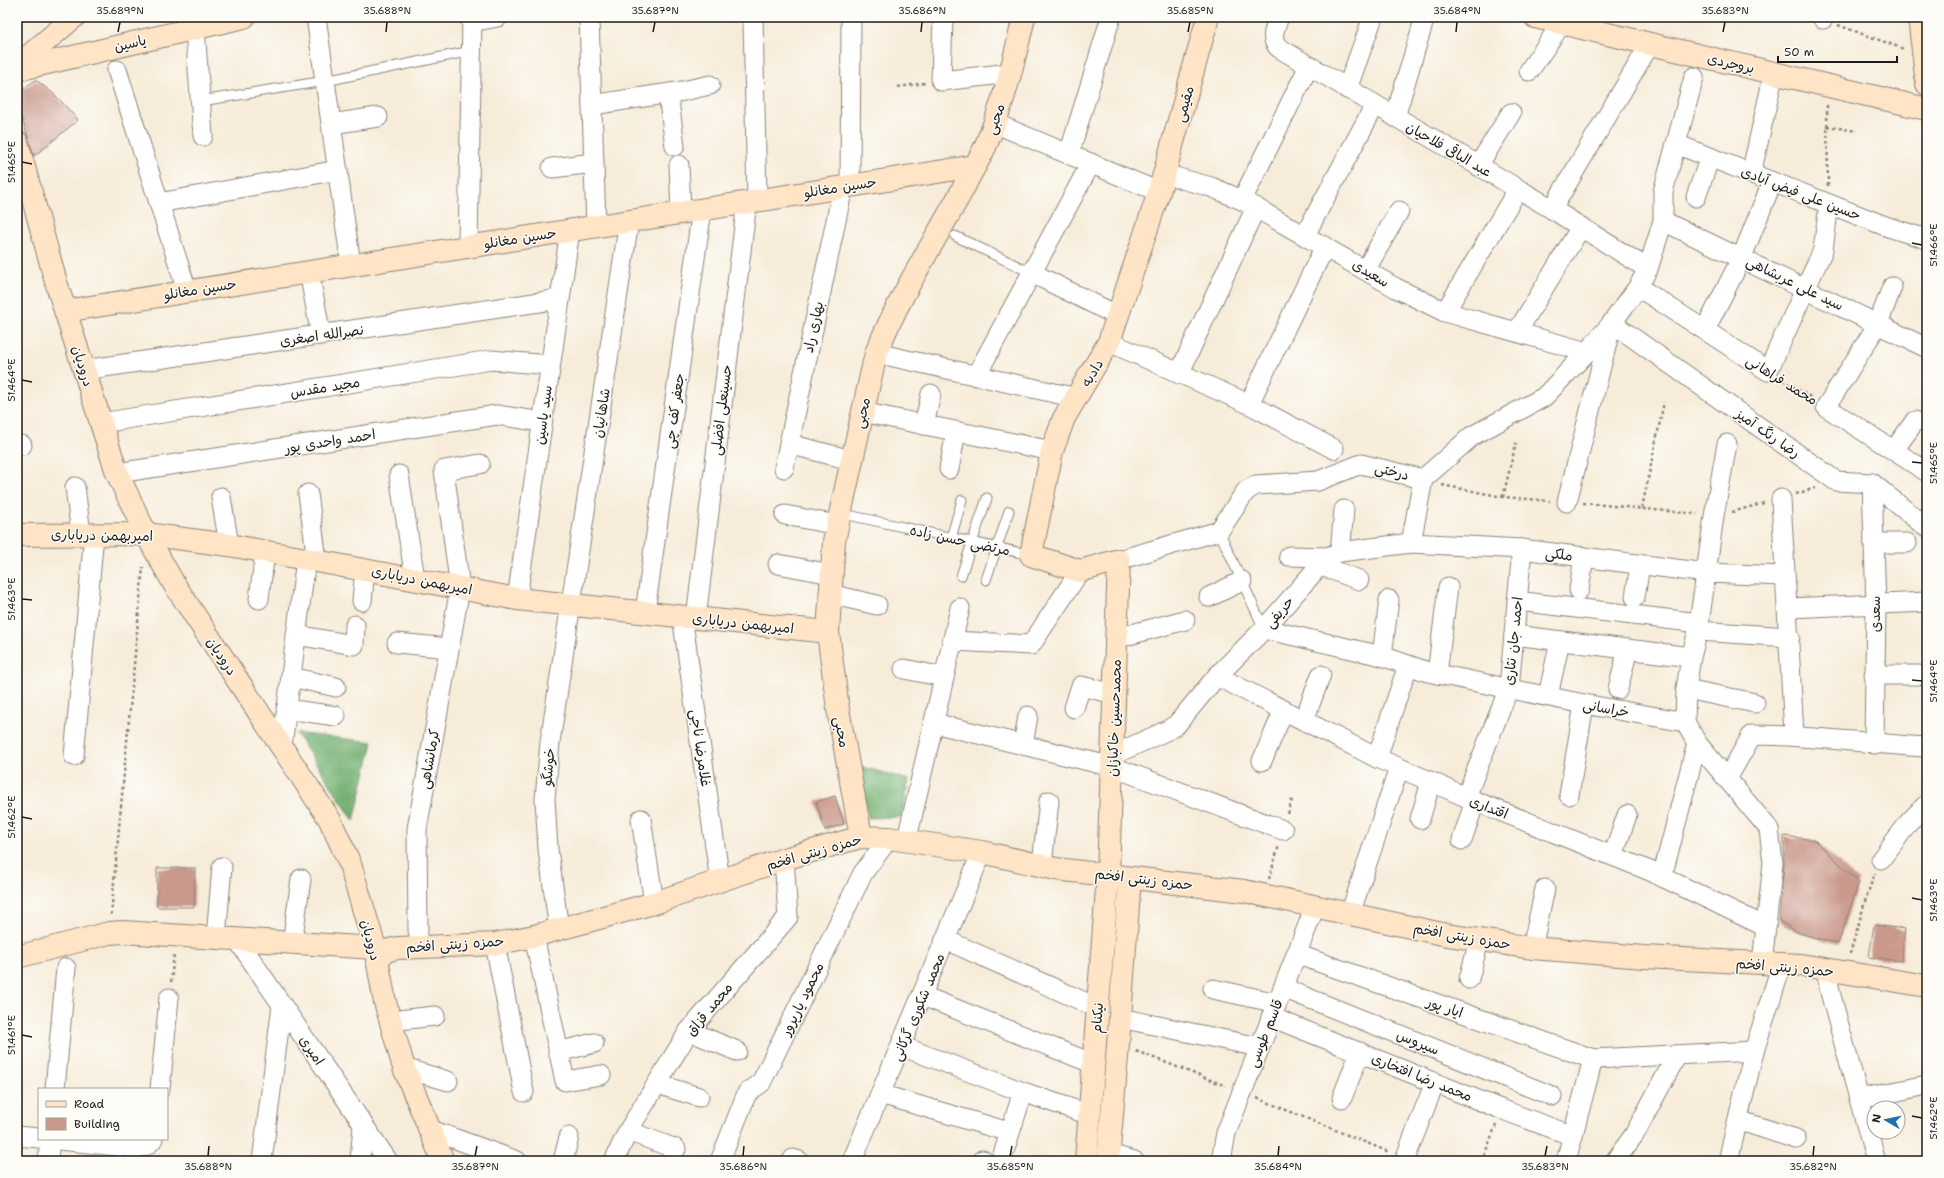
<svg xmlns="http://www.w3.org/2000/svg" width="1944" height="1178" font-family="'Shantell Sans','Playpen Sans Arabic',sans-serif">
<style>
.forest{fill:#6fae6f;stroke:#466546}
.building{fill:#ca998c}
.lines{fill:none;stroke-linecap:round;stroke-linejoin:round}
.lane-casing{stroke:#8a847a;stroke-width:11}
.street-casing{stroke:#8a847a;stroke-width:21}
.secondary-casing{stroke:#8a847a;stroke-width:24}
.path{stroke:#8a847a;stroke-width:2.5;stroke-dasharray:3 3;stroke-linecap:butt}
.lane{stroke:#fff;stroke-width:9}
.street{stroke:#fff;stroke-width:19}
.secondary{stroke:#ffe4c6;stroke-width:22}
.ticks{fill:none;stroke:#1c1c1c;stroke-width:1.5}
.labels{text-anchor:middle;stroke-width:3;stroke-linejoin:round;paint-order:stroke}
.street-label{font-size:14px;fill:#1c1c1c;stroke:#fdfcf7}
.neatline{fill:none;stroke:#1c1c1c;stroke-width:1.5}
.ticks-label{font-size:10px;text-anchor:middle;fill:#1c1c1c}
</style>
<rect width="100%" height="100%" fill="#fdfcf7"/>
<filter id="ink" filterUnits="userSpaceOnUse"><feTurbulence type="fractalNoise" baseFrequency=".025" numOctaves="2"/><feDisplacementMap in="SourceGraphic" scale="8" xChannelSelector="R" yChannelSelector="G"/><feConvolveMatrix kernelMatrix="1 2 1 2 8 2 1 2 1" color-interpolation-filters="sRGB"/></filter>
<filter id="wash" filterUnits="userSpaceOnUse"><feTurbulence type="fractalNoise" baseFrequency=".012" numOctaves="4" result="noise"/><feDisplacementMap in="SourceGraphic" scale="16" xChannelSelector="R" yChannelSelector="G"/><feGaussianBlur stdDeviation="0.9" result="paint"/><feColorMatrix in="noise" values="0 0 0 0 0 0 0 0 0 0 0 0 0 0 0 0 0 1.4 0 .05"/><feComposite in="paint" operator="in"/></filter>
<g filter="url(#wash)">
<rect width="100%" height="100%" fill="#f7ecd9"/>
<g class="forest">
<path d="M296,733L373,742L354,821Z"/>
<path d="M860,766L909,780L901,817L868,818Z"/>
</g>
<g id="blocks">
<g class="building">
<path d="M36,80L56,96L78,120L34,156L17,103V93Z"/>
<path d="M835,796L844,824L825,830L816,802Z"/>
<path d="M1784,836L1815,840L1859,882L1838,944L1799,933L1779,921L1784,864Z"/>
<path d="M157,868H195L194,907H157Z"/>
<path d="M1874,925L1905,929L1901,961L1869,957Z"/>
</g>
</g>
</g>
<g filter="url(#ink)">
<use href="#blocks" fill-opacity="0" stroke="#8a847a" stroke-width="1"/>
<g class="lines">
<defs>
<g id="lane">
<path d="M201,101L325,81L471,51"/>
<path d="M955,236L1032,273"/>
<path d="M839,513L1031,555"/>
<path d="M1219,531L1264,629"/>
<path d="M951,538L962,500"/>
<path d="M961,576L987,498"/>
<path d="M986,580L1009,511"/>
</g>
<g id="street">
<path d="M316,17L351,265"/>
<path d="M589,17L596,226"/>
<path d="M753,17L757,200"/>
<path d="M943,17L941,81L1011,73"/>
<path d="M1279,17C1275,28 1269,39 1279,48L1552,209L1648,269"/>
<path d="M1823,19V17"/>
<path d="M471,22L498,17"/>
<path d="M195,29L203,136"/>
<path d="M117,70L187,291"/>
<path d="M1529,71L1562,23"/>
<path d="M1347,89L1373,17"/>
<path d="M668,94L675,146"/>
<path d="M592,105L683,91L710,85"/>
<path d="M1395,117L1425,17"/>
<path d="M994,123L1159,192"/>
<path d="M331,124L378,117"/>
<path d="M1676,144L1888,227L1927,239"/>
<path d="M1069,154L1111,17"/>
<path d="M679,165L681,212"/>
<path d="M1478,166L1511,113"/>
<path d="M552,168L594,163"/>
<path d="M1164,174L1211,187L1242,200L1396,288L1445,312L1587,352"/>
<path d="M1751,174L1774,73"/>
<path d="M850,186L851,17"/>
<path d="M1696,197L1710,157"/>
<path d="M1242,200L1309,66"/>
<path d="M159,203L338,170"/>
<path d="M1552,209L1650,44"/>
<path d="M1663,221L1927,348"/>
<path d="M1305,235L1375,105"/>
<path d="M468,247L472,17"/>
<path d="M1366,269L1399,211"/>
<path d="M309,272L321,335"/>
<path d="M1032,273L1118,316"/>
<path d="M1638,287L1768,371L1823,250L1829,204"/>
<path d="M1892,287L1878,324L1826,407L1927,472"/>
<path d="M1445,312L1518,189"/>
<path d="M1705,330L1742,257L1772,182"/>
<path d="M1517,332L1581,227"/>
<path d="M1109,342L1249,404L1334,449"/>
<path d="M876,353L1077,398"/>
<path d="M84,370L560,299"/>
<path d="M1179,374L1256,207"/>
<path d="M976,376L1091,163"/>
<path d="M1249,404L1325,246"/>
<path d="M862,412L1052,451"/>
<path d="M101,423L491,360L550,365"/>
<path d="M924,425L931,394"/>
<path d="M789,444L851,460"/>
<path d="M17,445H22"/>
<path d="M1894,450L1915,421"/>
<path d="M784,468L843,187"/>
<path d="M949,469L956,432"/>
<path d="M117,473L497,415L542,422"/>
<path d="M399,475L415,579"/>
<path d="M1872,483L1876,605L1874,744"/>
<path d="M75,487L81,534"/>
<path d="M308,494L317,560"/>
<path d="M221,497L229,545"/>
<path d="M1781,499L1794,735"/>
<path d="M1567,502L1612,323L1836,481L1872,483L1927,528"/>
<path d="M785,515L837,525"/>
<path d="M1411,543L1423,479"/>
<path d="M1874,543H1907"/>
<path d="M1340,552L1344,510"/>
<path d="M1289,556L1327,557"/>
<path d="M1119,560L1219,531L1246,491L1256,485L1318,481L1361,464L1423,479L1472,436L1544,397L1587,352L1612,323L1638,287L1648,269L1663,221V192L1694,77"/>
<path d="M778,564L831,574"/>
<path d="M1319,565L1359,580"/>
<path d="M1579,590L1584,557"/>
<path d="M830,594L877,605"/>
<path d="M1209,597L1242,581"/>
<path d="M1635,597L1640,565"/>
<path d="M259,599L265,552"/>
<path d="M517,599L570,230"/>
<path d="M362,601L365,569"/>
<path d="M1517,601L1699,623"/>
<path d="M1788,608L1927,602"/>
<path d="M645,612L702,209"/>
<path d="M682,616L720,881"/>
<path d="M696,618L747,202"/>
<path d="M1264,629L1382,656L1428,672L1584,704L1685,722"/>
<path d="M1698,631L1790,637"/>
<path d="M296,635L354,645L355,625"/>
<path d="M1514,635L1691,657"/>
<path d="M1117,638L1185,620"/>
<path d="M952,641L1031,645L1080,571"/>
<path d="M397,643L449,648"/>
<path d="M1382,656L1389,600"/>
<path d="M904,669L944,677"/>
<path d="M1437,674L1448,587"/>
<path d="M1874,675H1919"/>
<path d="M1217,676L1377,758L1475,801L1650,871L1766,927"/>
<path d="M291,677L336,687"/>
<path d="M1618,689L1628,649"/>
<path d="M1686,689L1755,703"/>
<path d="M1548,696L1560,641"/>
<path d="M1074,708L1081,686L1115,694"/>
<path d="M286,709L336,716"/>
<path d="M1304,720L1321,675"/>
<path d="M1685,722L1686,689L1691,657L1698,631L1714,516L1727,444"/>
<path d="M1685,722L1697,743L1769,829L1773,863L1762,963"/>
<path d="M934,723L1113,767L1283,830"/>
<path d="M1023,745L1028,716"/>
<path d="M282,746L306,559"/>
<path d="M1113,755L1168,730L1177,724L1217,676L1264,629L1327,557L1340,552L1411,543L1522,549L1706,573L1784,576"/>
<path d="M74,756L94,534"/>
<path d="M1377,758L1408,665"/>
<path d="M1262,761L1284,710"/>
<path d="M1727,779L1752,735C1811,735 1869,744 1927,747"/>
<path d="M1569,795L1584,704"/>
<path d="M1466,797L1509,688L1522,549"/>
<path d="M641,819L654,903"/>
<path d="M1420,819L1431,782"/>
<path d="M907,839L960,608"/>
<path d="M1462,840L1475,801"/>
<path d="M1613,856L1627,815"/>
<path d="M1881,859L1910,821L1927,804"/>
<path d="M1042,864L1049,801"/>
<path d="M1662,877L1697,743"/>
<path d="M1350,914L1399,768"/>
<path d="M559,930L548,849L545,799L550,742L629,221"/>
<path d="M418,931L417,829L460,588L444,470L480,464"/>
<path d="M534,936L565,1081L601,1075"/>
<path d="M216,937L222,867"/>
<path d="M237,939L388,1161"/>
<path d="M946,940L1098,1008"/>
<path d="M292,943L301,879"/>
<path d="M495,944L524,1092"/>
<path d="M1532,948L1545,889"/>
<path d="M1296,954L1593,1059L1754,1051"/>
<path d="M1826,969L1830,992L1876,1161"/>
<path d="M1469,979L1479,940"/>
<path d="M1283,988L1552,1096"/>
<path d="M1213,989L1277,1003"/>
<path d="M923,996L1094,1064"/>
<path d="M1271,1017L1503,1110L1573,1136"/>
<path d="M1120,1018L1259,1047"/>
<path d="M390,1021L435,1016"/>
<path d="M689,1031L737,1051"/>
<path d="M901,1046L1023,1092L1090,1115"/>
<path d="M558,1052L594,1043"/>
<path d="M404,1068L448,1081"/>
<path d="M657,1084L699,1097"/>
<path d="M55,1089L66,968"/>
<path d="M160,1089L169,998"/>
<path d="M880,1094L1009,1132"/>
<path d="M1342,1098L1360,1052"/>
<path d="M1859,1099L1927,1085"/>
<path d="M1738,1120L1796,1139"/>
<path d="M428,1129L517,1161"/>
<path d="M628,1131L676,1149"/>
<path d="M17,1136L39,1138"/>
<path d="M50,1139L136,1148C144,1147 148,1146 153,1139"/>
<path d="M1108,1154L1134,1161"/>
<path d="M1405,1159L1435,1082"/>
<path d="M982,1160L984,1161"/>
<path d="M48,1161L50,1139"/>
<path d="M262,1161L282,1005"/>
<path d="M360,1161L363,1125"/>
<path d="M563,1161L569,1137"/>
<path d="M614,1161L628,1131L689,1031L788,917L784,859"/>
<path d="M720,1161L747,1093L761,1083L863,873L889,838"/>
<path d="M792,1161L793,1159L799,1161"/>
<path d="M852,1161L982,852"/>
<path d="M1001,1161L1023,1092"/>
<path d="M1221,1161L1226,1133L1315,907"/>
<path d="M1566,1161L1593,1059"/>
<path d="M1615,1161L1634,1135L1677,1055"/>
<path d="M1728,1161L1754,1051L1782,964"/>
</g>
<g id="secondary">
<path d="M1535,17L1927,109"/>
<path d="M1919,17L1927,84"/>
<path d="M17,66L74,17"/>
<path d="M17,70L244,17"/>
<path d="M17,142L56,282L117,473L146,534L174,584L330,820L350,864L375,948L385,1002L404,1068L443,1161"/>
<path d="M65,311L975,166"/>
<path d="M17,535L146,534L229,545L306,559L517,599L828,632"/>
<path d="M861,837L838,709L828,632L834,541L876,353C900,294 935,241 965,185C971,172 979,160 985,147C1003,106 1014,61 1024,17"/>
<path d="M17,957L109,933L122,932L375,948"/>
<path d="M377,961L385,951L398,948L495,944L534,936L654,903L784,859L861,837L889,838L982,852L1056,869L1244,891L1447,935L1532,948L1644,957L1801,965L1927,986"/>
<path d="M1086,1161L1108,875L1119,560L1080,571L1031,555L1052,451L1064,418L1109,342L1159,192L1208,17"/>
<path d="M1108,1161L1118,1045L1130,878"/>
</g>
</defs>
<use href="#lane" class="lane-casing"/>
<use href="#street" class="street-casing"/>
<use href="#secondary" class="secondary-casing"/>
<g class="path">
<path d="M1838,25L1904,49"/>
<path d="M898,87L925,83"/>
<path d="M1827,105L1828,186"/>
<path d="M1827,126L1857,131"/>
<path d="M1782,380L1812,398"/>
<path d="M1442,485L1503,497L1550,501"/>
<path d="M1796,494L1815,488"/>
<path d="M1503,497L1516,443"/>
<path d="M1583,503L1697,514"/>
<path d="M1642,508L1664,402"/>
<path d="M1732,512L1764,503"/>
<path d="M1288,814L1292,799"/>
<path d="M1269,879L1279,845"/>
<path d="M111,915L143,567"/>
<path d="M1850,954L1866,898L1875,873"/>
<path d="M171,982L174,953"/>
<path d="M1136,1051L1226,1086"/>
<path d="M1257,1098L1389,1152"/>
<path d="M1482,1161L1496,1125"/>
</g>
<use href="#lane" class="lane"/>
<use href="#street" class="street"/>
<use href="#secondary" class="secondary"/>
</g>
</g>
<path class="ticks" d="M118,32L120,22M386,32L387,22M653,32L655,22M921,32L922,22M1188,32L1190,22M1456,32L1457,22M1723,32L1725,22M22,162L32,164M1912,243L1922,245M22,380L32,382M1912,462L1922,463M22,599L32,600M1912,680L1922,681M22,817L32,819M1912,898L1922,900M22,1035L32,1037M1912,1116L1922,1118M208,1156L209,1146M475,1156L477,1146M743,1156L744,1146M1010,1156L1012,1146M1278,1156L1279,1146M1545,1156L1547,1146M1813,1156L1814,1146"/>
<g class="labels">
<g class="street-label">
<text transform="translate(130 43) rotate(-13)" y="5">یاسین</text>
<text transform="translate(1731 63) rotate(13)" y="5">بروجردی</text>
<text transform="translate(1184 104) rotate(-74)" y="5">مقیمی</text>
<text transform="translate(995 119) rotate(-71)" y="5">محبی</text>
<text transform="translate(1449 149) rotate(30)" y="5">عبد الباقی فلاحیان</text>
<text transform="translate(840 187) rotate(-9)" y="5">حسین مغانلو</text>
<text transform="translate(1801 193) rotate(21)" y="5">حسین علی فیض آبادی</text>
<text transform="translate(520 238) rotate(-9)" y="5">حسین مغانلو</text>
<text transform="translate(1371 273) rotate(31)" y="5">سعیدی</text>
<text transform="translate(1795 283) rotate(26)" y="5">سید علی عربشاهی</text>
<text transform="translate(200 289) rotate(-9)" y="5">حسین مغانلو</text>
<text transform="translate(813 327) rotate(-78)" y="5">بهاری راد</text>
<text transform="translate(322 335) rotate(-8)" y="5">نصرالله اصغری</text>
<text transform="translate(83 366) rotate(73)" y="5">درودیان</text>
<text transform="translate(1092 373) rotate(-60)" y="5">دادبه</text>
<text transform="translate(1782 380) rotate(32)" y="5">محمد فراهانی</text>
<text transform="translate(325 387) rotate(-9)" y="5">مجید مقدس</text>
<text transform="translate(721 410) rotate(-83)" y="5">حسینعلی افضلی</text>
<text transform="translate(674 411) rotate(-82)" y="5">جعفر کف چی</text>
<text transform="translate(601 413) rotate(-81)" y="5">شاهانیان</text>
<text transform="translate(862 413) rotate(-77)" y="5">محبی</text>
<text transform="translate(543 415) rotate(-82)" y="5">سید یاسین</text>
<text transform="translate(1768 433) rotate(35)" y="5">رضا رنگ آمیز</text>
<text transform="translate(330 441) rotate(-9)" y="5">احمد واحدی پور</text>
<text transform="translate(1392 471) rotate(14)" y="5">درختی</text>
<text transform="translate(102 535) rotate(1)" y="5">امیربهمن دریاباری</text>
<text transform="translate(960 540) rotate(12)" y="5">مرتضی حسن زاده</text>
<text transform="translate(1559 554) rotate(7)" y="5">ملکی</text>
<text transform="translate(422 580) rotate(11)" y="5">امیربهمن دریاباری</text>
<text transform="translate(1279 612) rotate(-49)" y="5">حریفی</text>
<text transform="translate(1875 614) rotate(-90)" y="5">سعدی</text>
<text transform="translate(743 623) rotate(6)" y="5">امیربهمن دریاباری</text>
<text transform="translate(1513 641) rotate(-84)" y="5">احمد جان نثاری</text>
<text transform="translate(222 656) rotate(56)" y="5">درودیان</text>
<text transform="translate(1606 708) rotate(10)" y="5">خراسانی</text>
<text transform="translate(1114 718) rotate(-88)" y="5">محمدحسین خاکبازان</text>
<text transform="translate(842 732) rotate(80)" y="5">محبی</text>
<text transform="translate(701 748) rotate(82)" y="5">غلامرضا ناجی</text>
<text transform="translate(429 759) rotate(-80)" y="5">کرمانشاهی</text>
<text transform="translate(548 767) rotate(-85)" y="5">خوشگو</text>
<text transform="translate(1489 807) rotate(22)" y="5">اقتداری</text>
<text transform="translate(814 852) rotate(-16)" y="5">حمزه زینتی افخم</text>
<text transform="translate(1144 879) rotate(7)" y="5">حمزه زینتی افخم</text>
<text transform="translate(1462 936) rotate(10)" y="5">حمزه زینتی افخم</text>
<text transform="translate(371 940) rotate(75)" y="5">درودیان</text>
<text transform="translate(455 944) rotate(-4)" y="5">حمزه زینتی افخم</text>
<text transform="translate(1785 967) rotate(5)" y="5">حمزه زینتی افخم</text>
<text transform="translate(802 999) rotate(-64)" y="5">محمود یارپرور</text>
<text transform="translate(918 1007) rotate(-67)" y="5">محمد شکوری گرکانی</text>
<text transform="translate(1445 1007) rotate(19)" y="5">ایار پور</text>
<text transform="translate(709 1009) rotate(-50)" y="5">محمد قزاق</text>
<text transform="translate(1097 1018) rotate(-86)" y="5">نیکنام</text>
<text transform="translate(1265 1033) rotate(-68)" y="5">قاسم طوسی</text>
<text transform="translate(1418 1042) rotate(22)" y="5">سیروس</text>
<text transform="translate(312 1050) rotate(56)" y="5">امیری</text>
<text transform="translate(1422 1077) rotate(22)" y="5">محمد رضا افتخاری</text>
</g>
</g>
<rect width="1944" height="1178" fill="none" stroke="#fdfcf7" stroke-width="44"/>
<rect x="38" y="1088" width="130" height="52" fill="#fdfcf7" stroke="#a3a29f"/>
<rect x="46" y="1101" width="20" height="6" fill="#ffe4c6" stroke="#a3a29f"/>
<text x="74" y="1108" font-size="12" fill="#1c1c1c">Road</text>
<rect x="46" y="1118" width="20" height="12" fill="#ca998c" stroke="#a3a29f"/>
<text x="74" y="1128" font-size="12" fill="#1c1c1c">Building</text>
<g transform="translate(1886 1120) rotate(279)"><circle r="19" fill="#fdfcf7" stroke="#a3a29f"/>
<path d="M0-3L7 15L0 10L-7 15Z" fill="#1f6fb2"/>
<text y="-6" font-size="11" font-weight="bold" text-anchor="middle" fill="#1c1c1c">N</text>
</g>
<path d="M1778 56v6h119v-6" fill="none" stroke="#1c1c1c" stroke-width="2"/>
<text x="1784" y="56" font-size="12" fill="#1c1c1c" stroke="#fdfcf7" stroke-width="3" paint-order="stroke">50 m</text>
<rect x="22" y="22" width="1900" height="1134" class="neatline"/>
<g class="ticks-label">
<text x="120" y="14">35.689°N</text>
<text x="387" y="14">35.688°N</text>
<text x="655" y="14">35.687°N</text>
<text x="922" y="14">35.686°N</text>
<text x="1190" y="14">35.685°N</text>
<text x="1457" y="14">35.684°N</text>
<text x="1725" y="14">35.683°N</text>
<text transform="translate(11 162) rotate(-90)" y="4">51.465°E</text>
<text transform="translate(1933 245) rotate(-90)" y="4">51.466°E</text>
<text transform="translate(11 380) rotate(-90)" y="4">51.464°E</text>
<text transform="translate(1933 463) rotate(-90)" y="4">51.465°E</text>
<text transform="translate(11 599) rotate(-90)" y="4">51.463°E</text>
<text transform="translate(1933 681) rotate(-90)" y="4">51.464°E</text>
<text transform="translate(11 817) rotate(-90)" y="4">51.462°E</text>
<text transform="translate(1933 900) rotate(-90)" y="4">51.463°E</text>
<text transform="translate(11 1035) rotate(-90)" y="4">51.461°E</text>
<text transform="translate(1933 1118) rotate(-90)" y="4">51.462°E</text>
<text x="208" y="1170">35.688°N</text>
<text x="475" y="1170">35.687°N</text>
<text x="743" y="1170">35.686°N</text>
<text x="1010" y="1170">35.685°N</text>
<text x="1278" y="1170">35.684°N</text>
<text x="1545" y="1170">35.683°N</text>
<text x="1813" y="1170">35.682°N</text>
</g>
</svg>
